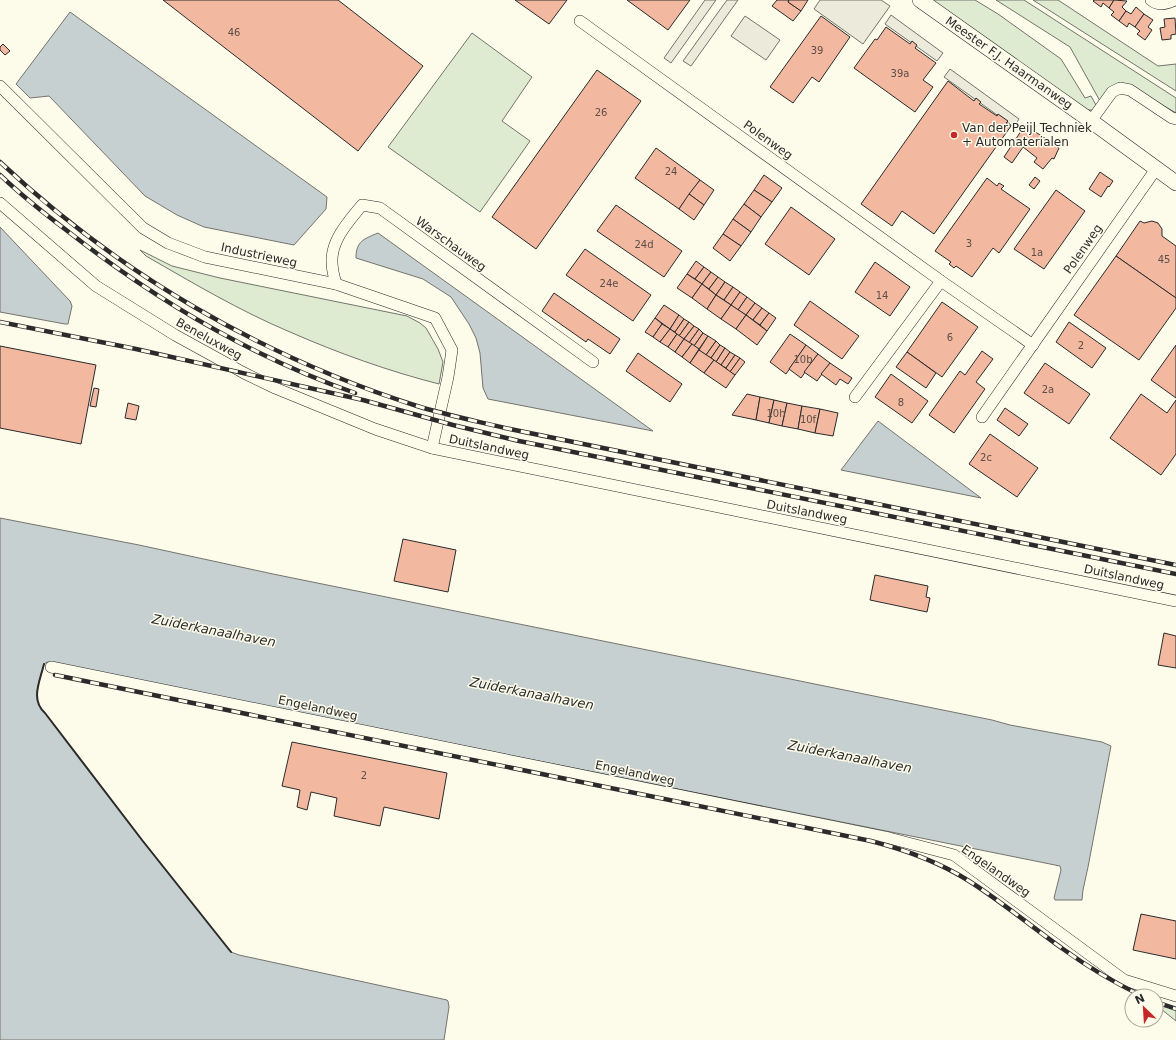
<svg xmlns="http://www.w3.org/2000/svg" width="1176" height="1040" font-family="'DejaVu Sans',sans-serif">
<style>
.green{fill:#deebd1;stroke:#74746e}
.parking{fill:#eceadb;stroke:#74746e}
.water{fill:#c7d0d0;stroke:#74746e}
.building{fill:#f2b8a0;stroke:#2b2b2b}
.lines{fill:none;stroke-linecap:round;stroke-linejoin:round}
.street-casing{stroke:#2b2b2b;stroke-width:12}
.secondary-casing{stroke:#2b2b2b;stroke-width:16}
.street{stroke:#fdfbea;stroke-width:11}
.secondary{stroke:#fdfbea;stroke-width:15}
.rail-casing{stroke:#2b2b2b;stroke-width:4.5}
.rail{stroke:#fdfbea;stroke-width:3;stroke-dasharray:9;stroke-linecap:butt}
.wall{stroke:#2b2b2b;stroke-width:2}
.poi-dot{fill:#c62828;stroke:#fdfbea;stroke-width:1.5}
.labels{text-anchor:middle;stroke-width:3;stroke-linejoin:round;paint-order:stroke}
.number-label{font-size:10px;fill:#5d4e48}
.street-label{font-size:12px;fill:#2b2b2b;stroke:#fdfbea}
.poi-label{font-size:12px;fill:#2b2b2b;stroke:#fdfbea;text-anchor:start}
.water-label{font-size:13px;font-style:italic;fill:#2b2b2b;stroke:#fdfbea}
</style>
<rect width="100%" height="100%" fill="#fdfbea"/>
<g class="green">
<path d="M931,0H975L998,14L1061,59L1085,98L1091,96L1096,105L1093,110H1087Z"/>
<path d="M996,0H1024L1176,98V113L1149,97L1119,83L1114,85L1100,101L1070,47Z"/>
<path d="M1033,0H1058L1158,66L1176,64V91Z"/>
<path d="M472,33L532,77L502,121L530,141L480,212L388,147Z"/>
<path d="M140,250L172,266L220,278L407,316L420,323L426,328L438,349L443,362L439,384C388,371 338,353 290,332C240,311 193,283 146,256Z"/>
<path d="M1156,1005L1176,1009V1021Z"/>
</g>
<g class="parking">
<path d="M705,0H716L671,63L664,58Z"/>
<path d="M727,0H738L691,66L683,61Z"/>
<path d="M820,0H881L890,6L863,44L814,9Z"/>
<path d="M891,15L943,53L937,61L885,24Z"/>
<path d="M745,16L780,40L766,60L731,36Z"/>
<path d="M950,69L1019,119L1014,127L944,77Z"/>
</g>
<g class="water">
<path d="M70,12L327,197L326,209L294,245L204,227L177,215L145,196L49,96L30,98L16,84Z"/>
<path d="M0,227L70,301L72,306L68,324H65L0,312Z"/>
<path d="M378,233L653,431L488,399L483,388L480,353L476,338L469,324L451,297L423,279L356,258C356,241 364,239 378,233Z"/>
<path d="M878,421L981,498L841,470Z"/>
<path d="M0,518L139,545L273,574L992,720L1010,725L1102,742L1111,746L1088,867L1083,890L1082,900H1055L1054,898L1061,870L1060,866L47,662L44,664C40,681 30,700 45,713L142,840L231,952L239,955L447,1000L448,1001L449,1007L444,1040H0Z"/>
</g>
<g class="building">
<path d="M163,0H338L423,66L358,151Z"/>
<path d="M515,0H567L549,24Z"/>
<path d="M627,0H690L668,30Z"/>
<path d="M777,0H789L788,2L801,11L793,21L772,6Z"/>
<path d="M789,0H808L801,11L788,2Z"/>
<path d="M1094,0H1114L1109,8L1103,3L1101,7L1093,1Z"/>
<path d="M1114,0L1127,1L1122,7L1126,11L1119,21L1111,15L1114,12L1109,8Z"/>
<path d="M1136,7L1144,14L1135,27L1129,23L1127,27L1119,21L1126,11L1131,14Z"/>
<path d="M1144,14L1153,20L1148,27L1152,30L1145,40L1137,34L1140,31L1135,27Z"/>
<path d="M821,16L850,37L819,82L812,77L793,103L770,87Z"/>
<path d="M1175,18L1176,34L1171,35V39L1162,40L1160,28L1165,27L1164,19Z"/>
<path d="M886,27L910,44L912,41L917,45L915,48L936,63L923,80L933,87L915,112L854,68L875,39L877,40Z"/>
<path d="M3,44L10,51L5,55L0,50V47Z"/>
<path d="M597,70L641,101L536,249L492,217Z"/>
<path d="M948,81L974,101L976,98L981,102L979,104L997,116L998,114L1008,121L1006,123L1011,126L934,234L902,211L892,226L861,204Z"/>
<path d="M1025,125L1046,139L1045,141L1050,145L1052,143L1059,148L1054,159L1052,158L1043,169L1034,162L1037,158L1023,147L1012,163L1004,157Z"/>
<path d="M656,148L700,180L679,209L635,178Z"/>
<path d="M1100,172L1113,181L1109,187L1108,186L1101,197L1089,189Z"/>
<path d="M764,175L782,188L772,202L754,190Z"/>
<path d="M1035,177L1040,181L1034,189L1029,185Z"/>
<path d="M987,178L997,186L999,183L1004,186L1001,189L1030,209L999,253L993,248L972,277L956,266L954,268L949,264L951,262L935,251Z"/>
<path d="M700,180L714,190L704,205L689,194Z"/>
<path d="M754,190L772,202L761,217L744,204Z"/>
<path d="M1056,190L1085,211L1044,269L1014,249Z"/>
<path d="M689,194L704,205L694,220L679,209Z"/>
<path d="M744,204L761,217L751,232L733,219Z"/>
<path d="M616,205L682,251L664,277L597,231Z"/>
<path d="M791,207L835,239L809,275L765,244Z"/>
<path d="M733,219L751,232L741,246L723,234Z"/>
<path d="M1140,221L1144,223L1152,221L1158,223L1162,229V236L1176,246V298L1116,256Z"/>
<path d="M723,234L741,246L730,261L713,248Z"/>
<path d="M585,249L651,295L633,321L566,275Z"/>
<path d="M1116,256L1176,298V308L1139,360L1074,315Z"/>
<path d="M696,261L704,267L695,279L687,274Z"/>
<path d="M875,262L910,287L890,316L855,292Z"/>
<path d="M704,267L711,272L702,284L695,279Z"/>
<path d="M711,272L718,277L709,289L702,284Z"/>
<path d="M687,274L702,284L692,298L677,288Z"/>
<path d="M718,277L725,282L716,295L709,289Z"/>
<path d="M725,282L733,287L724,300L716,295Z"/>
<path d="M702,284L716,295L707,309L692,298Z"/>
<path d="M733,287L740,292L731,305L724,300Z"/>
<path d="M740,292L747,297L738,310L731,305Z"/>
<path d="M554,293L620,339L610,354L588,339L586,342L542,311Z"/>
<path d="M716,295L731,305L721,319L707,309Z"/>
<path d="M747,297L755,303L746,315L738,310Z"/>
<path d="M810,301L859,336L842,359L794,325Z"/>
<path d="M942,302L978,327L942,377L907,352Z"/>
<path d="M755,303L762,308L753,320L746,315Z"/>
<path d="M664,305L679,315L670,329L655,318Z"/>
<path d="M731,305L746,315L736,329L721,319Z"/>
<path d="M762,308L769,313L760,325L753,320Z"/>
<path d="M769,313L776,318L767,331L760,325Z"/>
<path d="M679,315L684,319L675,332L670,329Z"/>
<path d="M746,315L767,331L757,345L736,329Z"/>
<path d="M655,318L662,324L653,337L645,332Z"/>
<path d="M684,319L689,322L679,336L675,332Z"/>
<path d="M689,322L694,326L684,339L679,336Z"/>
<path d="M1069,322L1106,348L1092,368L1056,342Z"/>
<path d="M662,324L670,329L660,342L653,337Z"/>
<path d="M694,326L699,329L689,343L684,339Z"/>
<path d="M670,329L677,334L668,347L660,342Z"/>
<path d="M699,329L703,333L694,346L689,343Z"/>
<path d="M703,333L708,336L699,349L694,346Z"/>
<path d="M677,334L684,339L675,352L668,347Z"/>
<path d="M790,334L806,345L786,374L770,362Z"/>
<path d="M708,336L716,341L706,355L699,350Z"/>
<path d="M684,339L692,344L682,357L675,352Z"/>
<path d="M716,341L720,345L711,358L706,355Z"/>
<path d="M692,344L699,349L690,363L682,357Z"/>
<path d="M720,345L725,348L716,362L711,358Z"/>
<path d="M806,345L818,354L801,378L789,369Z"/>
<path d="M1176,345V398L1151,380Z"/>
<path d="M0,346L96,365L81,444L0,428Z"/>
<path d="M725,348L730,352L721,365L716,362Z"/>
<path d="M699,350L714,360L704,373L690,363Z"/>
<path d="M982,351L993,359L976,382L985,389L954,433L929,415L960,371L965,375Z"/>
<path d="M730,352L735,355L726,368L721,365Z"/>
<path d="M907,352L936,373L926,388L896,367Z"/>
<path d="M638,353L682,384L670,402L626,371Z"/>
<path d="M818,354L830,363L817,381L804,372Z"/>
<path d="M735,355L740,358L730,372L726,368Z"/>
<path d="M740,358L745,362L735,375L730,372Z"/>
<path d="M714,360L735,375L726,388L704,373Z"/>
<path d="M830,363L852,378L848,384L840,379L836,385L821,374Z"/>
<path d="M1045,363L1090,394L1069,424L1024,393Z"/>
<path d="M891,374L928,401L912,423L875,397Z"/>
<path d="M94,388L99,389L96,407L90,406Z"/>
<path d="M747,394L760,397L756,420L732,415Z"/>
<path d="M1141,394L1167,413L1176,400V454L1161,475L1110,438Z"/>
<path d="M760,397L774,400L769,423L756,420Z"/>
<path d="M774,400L787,403L782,426L769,423Z"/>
<path d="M128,403L139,406L136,420L125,418Z"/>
<path d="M787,403L802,406L798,429L782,426Z"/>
<path d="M802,406L820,409L815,433L798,429Z"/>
<path d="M1005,408L1028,424L1019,436L997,420Z"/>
<path d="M820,409L838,413L833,436L815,433Z"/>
<path d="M990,434L1038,468L1017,497L969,464Z"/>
<path d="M403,539L456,550L448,592L394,581Z"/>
<path d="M875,575L928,586L926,597L930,598L927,612L870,600Z"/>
<path d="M1164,633L1176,636V668L1158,665Z"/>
<path d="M292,742L447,773L439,819L384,807L380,826L334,816L337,798L311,792L307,810L297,807L300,790L282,786Z"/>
<path d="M1141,914L1176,921V959L1133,950Z"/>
</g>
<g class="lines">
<defs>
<g id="street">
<path d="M1151,0C1158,6 1167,4 1175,0"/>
<path d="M580,21L941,281L1033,345"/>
<path d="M0,86L143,228L168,243L205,257L336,284L435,318L452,350L448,377L432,448"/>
<path d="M1091,121L1112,92L1120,88L1130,90L1172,118L1176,119"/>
<path d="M0,203L96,286L175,335L244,373L275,388L375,429L432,448L1176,601"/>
<path d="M336,284C334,277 332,269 332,262C331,240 349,221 362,205L380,208L593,362"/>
<path d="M855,397L941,281"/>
<path d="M982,417L1156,169"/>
<path d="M51,667L889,838L954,855L1124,980L1176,996"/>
</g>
<path id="secondary" d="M920,0L1091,121L1176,183"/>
</defs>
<use href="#street" class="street-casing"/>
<use href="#secondary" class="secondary-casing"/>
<use href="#street" class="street"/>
<use href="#secondary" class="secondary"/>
<defs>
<g id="rail">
<path d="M0,162C118,273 262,357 417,406C446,415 476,421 505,428L1176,565"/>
<path d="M0,175C22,196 46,215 70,233C156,300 252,357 355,393"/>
<path d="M0,322L136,349L363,400L453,425L519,441L1176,574"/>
<path d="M55,675L871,841C906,850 939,862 969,881C1002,902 1032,927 1063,949C1088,967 1115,983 1142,996"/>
<path d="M1156,1002L1176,1009"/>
</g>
</defs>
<use href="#rail" class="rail-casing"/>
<use href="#rail" class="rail"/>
<path class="wall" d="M44,664C40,681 30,700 45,713L142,840L231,952"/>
</g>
<circle class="poi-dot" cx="954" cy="135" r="4"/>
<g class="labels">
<g class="number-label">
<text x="234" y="36">46</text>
<text x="817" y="54">39</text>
<text x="900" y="77">39a</text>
<text x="601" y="116">26</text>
<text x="671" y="175">24</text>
<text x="969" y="247">3</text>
<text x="644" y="248">24d</text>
<text x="1037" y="256">1a</text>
<text x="1164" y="263">45</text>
<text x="609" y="287">24e</text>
<text x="882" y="299">14</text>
<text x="950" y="341">6</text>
<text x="1081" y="349">2</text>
<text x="803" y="363">10b</text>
<text x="1048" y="393">2a</text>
<text x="901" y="406">8</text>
<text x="776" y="417">10h</text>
<text x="808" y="423">10f</text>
<text x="986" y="461">2c</text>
<text x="364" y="779">2</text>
</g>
<g class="street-label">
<text transform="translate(1009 63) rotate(35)" y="4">Meester F.J. Haarmanweg</text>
<text transform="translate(768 140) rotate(36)" y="4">Polenweg</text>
<text transform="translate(451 244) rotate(36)" y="4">Warschauweg</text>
<text transform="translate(1083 249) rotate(-55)" y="4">Polenweg</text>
<text transform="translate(259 255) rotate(12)" y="4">Industrieweg</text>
<text transform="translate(209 339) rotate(29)" y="4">Beneluxweg</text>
<text transform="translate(489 447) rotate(12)" y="4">Duitslandweg</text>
<text transform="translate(807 512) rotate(11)" y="4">Duitslandweg</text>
<text transform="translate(1124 577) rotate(12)" y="4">Duitslandweg</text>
<text transform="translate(318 708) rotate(12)" y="4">Engelandweg</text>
<text transform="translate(635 773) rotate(12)" y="4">Engelandweg</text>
<text transform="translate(996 871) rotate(35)" y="4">Engelandweg</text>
</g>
<g class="poi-label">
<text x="962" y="132">Van der Peijl Techniek<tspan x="962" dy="14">+ Automaterialen</tspan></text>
</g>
<g class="water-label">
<text transform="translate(214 630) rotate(11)" y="5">Zuiderkanaalhaven</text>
<text transform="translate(532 693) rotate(11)" y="5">Zuiderkanaalhaven</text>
<text transform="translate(850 756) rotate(11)" y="5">Zuiderkanaalhaven</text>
</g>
</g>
<g transform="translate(1144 1008) rotate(335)"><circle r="19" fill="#fdfbea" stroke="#a9a89e"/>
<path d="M0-3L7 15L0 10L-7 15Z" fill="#c62828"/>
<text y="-6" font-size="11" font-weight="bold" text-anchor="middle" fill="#2b2b2b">N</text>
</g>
</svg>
